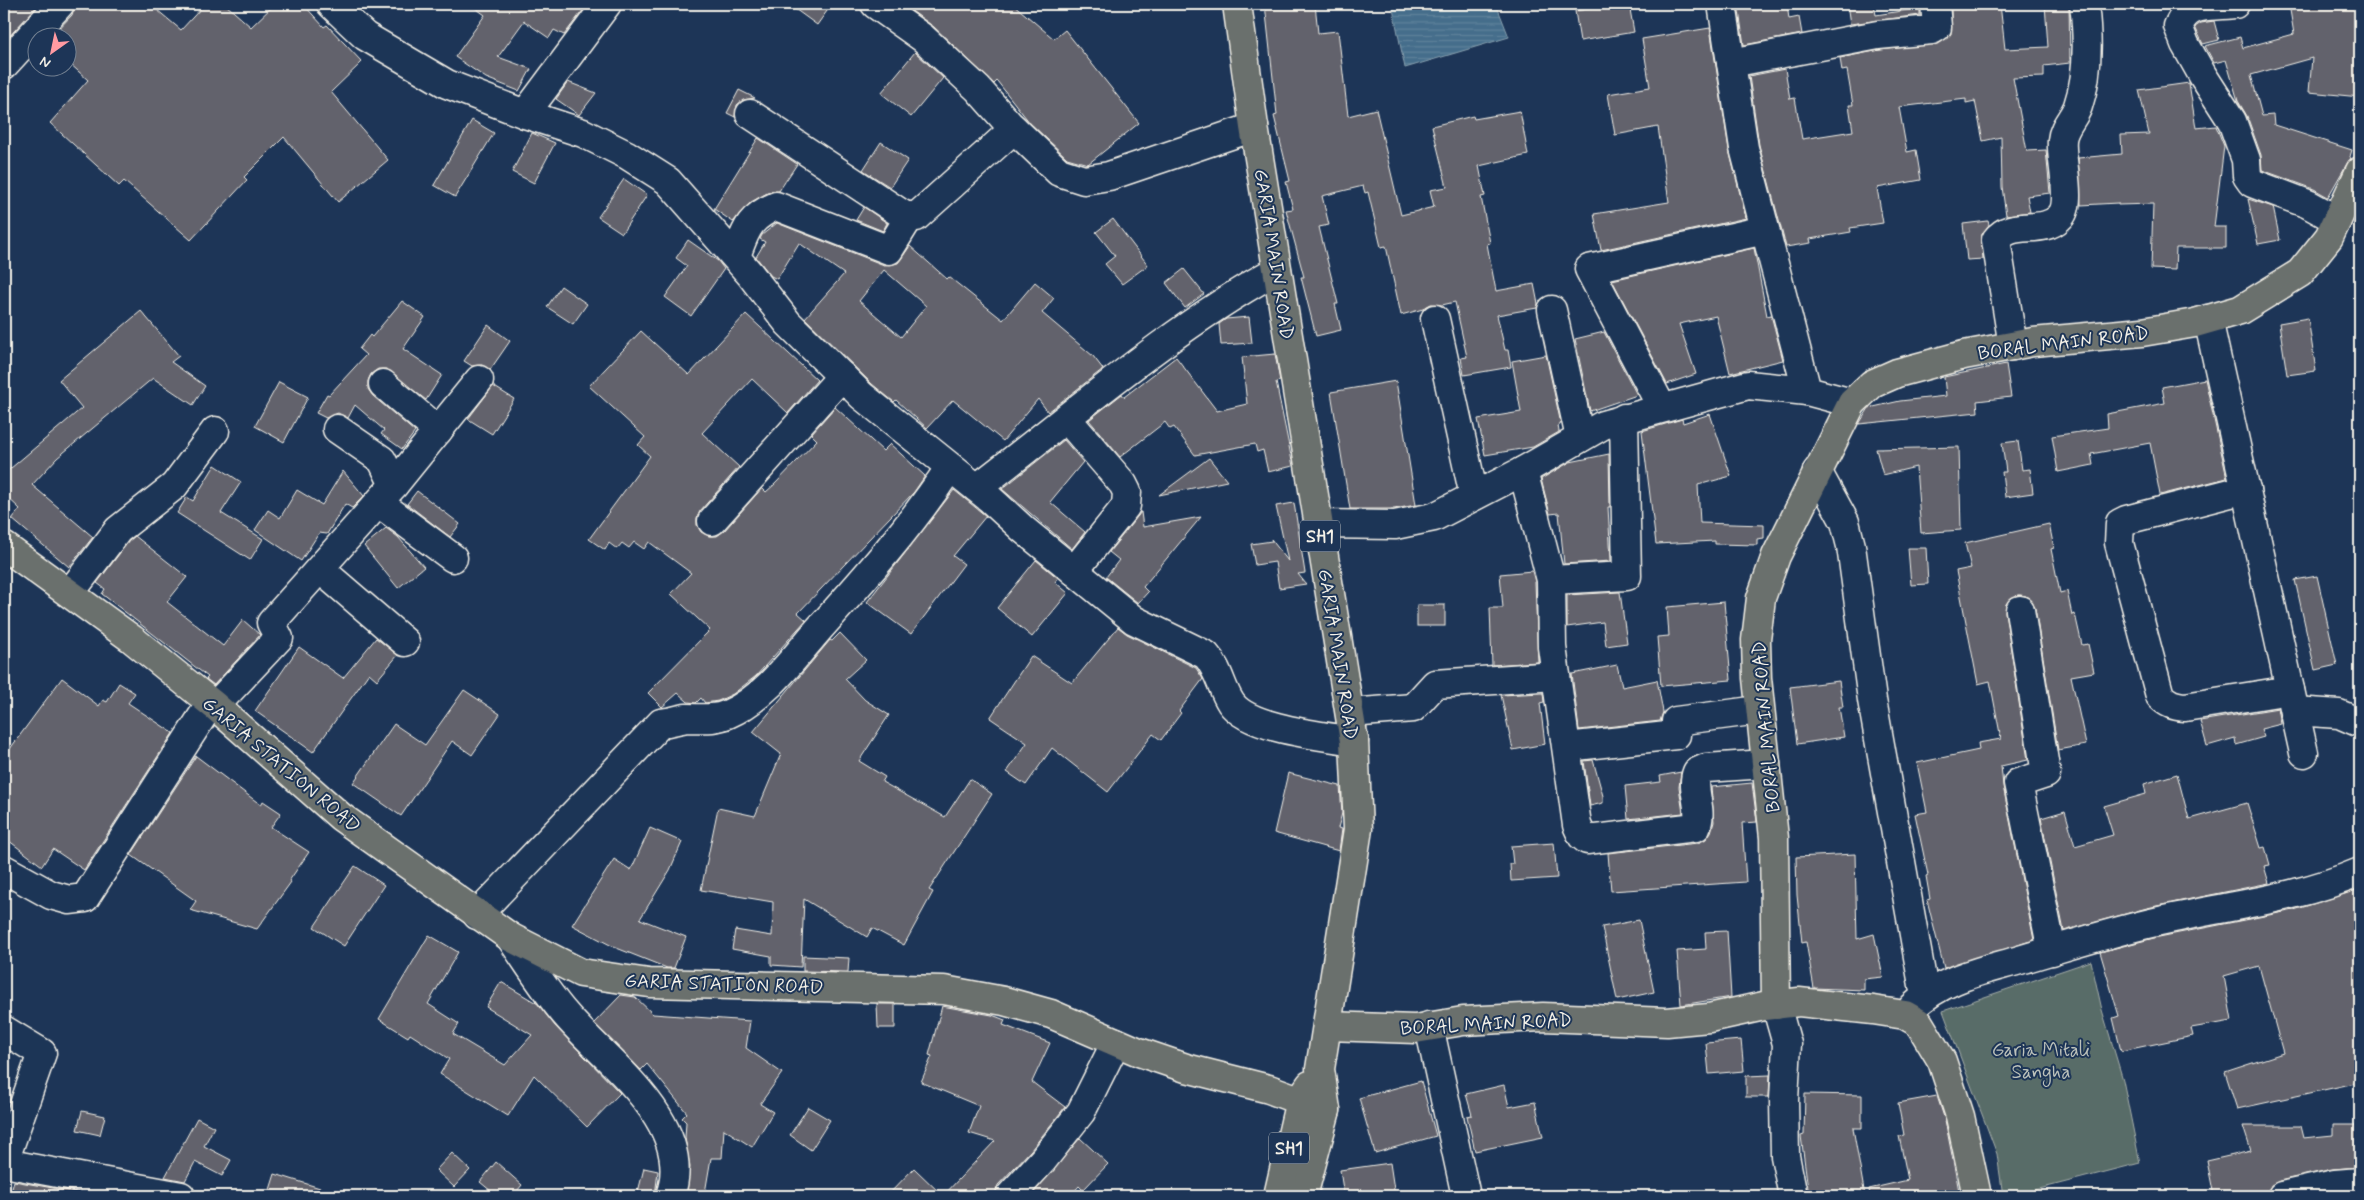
<svg xmlns="http://www.w3.org/2000/svg" width="2364" height="1200" font-family="Mynerve,sans-serif">
<style>
.park{fill:#586c68;stroke:#a6aea8}
.water{fill:url(#water-rules);stroke:#8aa2b0}
.building{fill:#62626c;stroke:#f4f1e8;fill-rule:evenodd}
.lines{fill:none;stroke-linecap:round;stroke-linejoin:round}
.minor-casing{stroke:#f4f1e8;stroke-width:31}
.major-casing{stroke:#f4f1e8;stroke-width:31}
.minor{stroke:#1d3557;stroke-width:28}
.major{stroke:#6b706d;stroke-width:28}
.labels{text-anchor:middle;stroke-width:4;stroke-linejoin:round;paint-order:stroke}
.shield{fill:#1d3557;stroke:#b4b9bc;stroke-width:1}
.shield-label{font-size:18px;font-weight:bold;fill:#f4f1e8}
.street-label{font-size:19px;fill:#f4f1e8;stroke:#1d3557}
.park-label{font-size:19px;fill:#bdc2bb;stroke:#1d3557}
</style>
<defs>
<pattern id="water-rules" width="6" height="5" patternUnits="userSpaceOnUse" patternTransform="scale(1.25)"><rect width="6" height="5" fill="#446d8b"/><path d="M0 2.5h6" fill="none" stroke="#60829b"/></pattern>
</defs>
<rect width="100%" height="100%" fill="#1d3557"/>
<filter id="ink" filterUnits="userSpaceOnUse"><feTurbulence type="fractalNoise" baseFrequency=".02" numOctaves="2"/><feDisplacementMap in="SourceGraphic" scale="10" xChannelSelector="R" yChannelSelector="G"/><feConvolveMatrix kernelMatrix="1 2 1 2 8 2 1 2 1" color-interpolation-filters="sRGB"/></filter>
<g filter="url(#ink)">
<path class="park" d="M2091,961L2102,1010L2123,1080L2140,1163L2012,1196H2003L1997,1154L1943,1011Z"/>
<path class="water" d="M1392,4H1496L1509,37L1405,68Z"/>
<g class="building">
<path d="M4,4H39L4,42Z"/>
<path d="M75,4H150L181,30L205,4H225L251,27L275,4H303L324,27L327,25L362,62L331,92L388,160L338,202L284,137L244,177L247,180L191,240L124,181L119,186L50,123L88,80L68,62V38H50L72,15Z"/>
<path d="M470,4H576L584,9L564,35L554,30L549,38L524,21L498,57L531,69L519,91L486,78L455,57L485,15Z"/>
<path d="M788,4H832L817,25Z"/>
<path d="M902,4H1013L1054,39L1065,30L1139,123L1088,164L1067,158L1030,123L997,81L994,84L934,27Z"/>
<path d="M1265,4H1315L1318,33L1338,31L1348,116L1376,109L1401,215L1434,207L1430,190L1447,187L1432,126L1473,116L1474,119L1520,111L1528,155L1479,166L1485,196L1481,197L1490,243L1487,244L1496,291L1534,284L1538,304L1537,308L1497,315L1505,350H1508L1511,367L1464,375L1461,358L1467,357L1455,302L1442,305L1431,304L1423,309L1401,315L1386,246L1381,247L1368,192L1365,193L1363,186L1322,196L1329,225L1319,227L1338,304H1335L1341,330L1316,336L1301,277H1304L1286,210L1293,209L1286,182L1290,181L1274,116L1277,115Z"/>
<path d="M1621,4H1629L1634,32L1580,41L1575,11Z"/>
<path d="M1738,4H1787L1789,19L1799,17L1802,34L1744,45Z"/>
<path d="M1847,4H1874L1876,15L1920,8V15L1850,24Z"/>
<path d="M1951,4H2000L2005,49L2048,47L2045,4H2069L2070,63L2044,66V77L2013,78L2027,151L2046,150L2050,193L2027,196L2030,212L2006,215L2002,187L2001,137L1983,141L1975,101L1966,103V99L1899,107L1907,152L1916,150L1921,180L1877,188L1883,223L1850,228L1851,232L1810,239L1811,243L1786,247L1759,145L1749,76L1785,69L1790,99L1795,98L1802,139L1853,131L1849,105H1853L1847,70L1842,71L1840,58L1880,50L1940,43L1951,34Z"/>
<path d="M2289,4H2360V97L2309,92L2312,58L2251,75L2262,116L2273,115L2274,125L2352,150L2349,160L2328,197L2314,189L2262,170L2261,155L2247,116L2238,101L2226,60L2214,63L2205,46L2240,37L2243,48L2294,34Z"/>
<path d="M2214,21L2219,40L2203,44L2195,27L2201,23Z"/>
<path d="M1710,28L1729,150L1746,218L1601,250L1594,214L1669,202L1658,127L1615,135L1608,94L1650,87L1642,39Z"/>
<path d="M915,52L943,78L911,117L881,93Z"/>
<path d="M568,82L596,93L579,115L556,99Z"/>
<path d="M2189,83L2196,128L2216,126L2224,146L2214,227H2226V248H2176L2175,270L2151,269L2153,204L2118,205V203L2081,205L2078,158L2122,154L2121,135L2149,134L2139,90Z"/>
<path d="M739,90L755,98L743,100L737,105L735,117L727,113Z"/>
<path d="M472,120L494,133L455,197L434,185Z"/>
<path d="M532,133L555,143L534,183L512,172Z"/>
<path d="M758,138L797,164L779,191L769,192L751,202L733,222L714,209Z"/>
<path d="M881,142L908,160L890,187L863,170Z"/>
<path d="M624,179L647,195L622,233L598,217Z"/>
<path d="M2248,199L2273,207L2280,240L2258,244Z"/>
<path d="M864,207L887,223L883,231L856,220Z"/>
<path d="M1113,219L1148,265L1122,284L1105,264L1115,256L1096,232Z"/>
<path d="M1988,221L1989,225L1981,236L1983,259L1967,260L1963,224Z"/>
<path d="M777,223L884,265L898,263L910,246L947,279L949,277L1003,320L1035,282L1054,298L1042,313L1093,356L1103,369L1048,412L1038,399L1003,441L953,400L927,428L896,400L894,402L872,384L805,318L844,274L799,243L777,279L771,276L756,257L765,242L760,239L762,235ZM884,270L926,306L901,337L859,301Z"/>
<path d="M688,240L718,261L724,269L691,316L665,297L687,266L676,258Z"/>
<path d="M1754,248L1767,316L1771,315L1783,360L1730,373L1716,316L1679,324L1696,374L1667,384L1612,280Z"/>
<path d="M1184,269L1204,294L1185,308L1166,283Z"/>
<path d="M561,286L587,304L573,324L547,307Z"/>
<path d="M402,301L425,317L403,349L442,375L426,400L386,369H378L371,374L368,381V389L373,396L415,432L402,449L381,434L384,430L355,405L348,418L338,413L326,418L316,413L327,394L329,395L366,355L359,349L370,335L372,337Z"/>
<path d="M141,311L179,356L171,362L205,386L193,405L153,378L57,458L32,485L93,537L69,567L12,519L20,509L4,494V474L82,408L59,380Z"/>
<path d="M746,314L817,380L788,413L752,379L702,433L739,467L700,511L697,518V525L701,532L709,536H717L724,531L762,488L766,492L775,484L817,440L811,434L835,407L883,451L890,444L925,476L914,492L798,613L806,620L756,676L733,694L718,701L705,703L701,698L696,703L688,702L678,693L662,707L648,693L710,630L671,594L691,573L649,542L644,549L634,542L629,548L622,543L617,549L609,543L605,550L589,539L650,456L638,445L645,437L589,386L641,331L689,375Z"/>
<path d="M1249,317L1252,343L1221,345L1219,324L1226,319Z"/>
<path d="M2308,318L2316,371L2287,375L2279,323Z"/>
<path d="M488,325L510,341L490,370L482,365L472,366L464,361Z"/>
<path d="M1604,332L1637,395L1590,411L1575,339Z"/>
<path d="M1275,354L1280,381L1276,382L1293,466L1268,472L1263,450L1257,452L1255,444L1195,455L1174,427L1170,429L1165,422L1120,457L1089,420L1122,394L1124,397L1176,357L1217,411L1247,404L1242,357Z"/>
<path d="M1546,355L1561,424L1558,425L1559,432L1533,447L1485,455L1478,419L1521,412L1512,361Z"/>
<path d="M2006,364L2011,397L1977,401L1978,412L1859,424L1869,408L1900,401L1946,396L1944,377Z"/>
<path d="M2205,379L2227,478L2160,495L2150,443L2091,454L2093,465L2058,472L2052,436L2108,428L2107,414L2165,403L2162,387Z"/>
<path d="M1396,381L1416,505L1394,509H1350L1331,392Z"/>
<path d="M279,382L308,397L284,442L255,426Z"/>
<path d="M493,386L514,399L492,434L468,419Z"/>
<path d="M1710,414L1731,476L1698,485L1700,523L1764,525V538L1757,539V545L1715,544V541L1656,544L1642,431L1682,419L1683,423Z"/>
<path d="M1064,440L1083,462L1050,502L1085,532L1072,549L1002,489Z"/>
<path d="M2018,441L2022,470L2030,469L2033,493L2005,497L2002,472H2006L2002,443Z"/>
<path d="M1959,447L1961,530L1921,533L1916,467L1883,475L1876,449Z"/>
<path d="M1609,454L1610,507H1608L1611,561L1564,564L1559,513L1550,514L1541,479L1570,462Z"/>
<path d="M1209,458L1227,481L1159,495Z"/>
<path d="M215,465L241,482L221,513L263,539L250,560L177,513L187,497L193,501Z"/>
<path d="M343,471L364,496L352,508L345,504L327,534L319,533L301,561L255,530L268,510L280,518L297,490L322,505Z"/>
<path d="M954,490L986,516L953,556L964,564L911,634L867,602Z"/>
<path d="M417,491L460,524L450,537L407,504Z"/>
<path d="M1294,503L1305,573L1298,574L1306,584L1279,588L1275,562L1255,565L1251,544L1272,541L1271,539L1288,561L1276,506Z"/>
<path d="M1141,512L1143,527L1201,517L1143,587L1148,592L1138,603L1106,577L1119,560L1109,552Z"/>
<path d="M2049,524L2054,548L2051,549L2060,593L2067,591L2072,615L2075,614L2082,645L2088,644L2094,672L2071,676L2086,745L2058,750L2035,608L2032,601L2026,596L2018,595L2011,598L2006,604L2005,612L2028,760L2001,766L2003,786L2034,940L1944,968L1927,900L1930,899L1926,876L1928,875L1915,814L1927,812L1917,763L1979,750L1978,743L2001,739L1990,681L1978,684L1956,571L1971,568L1965,543Z"/>
<path d="M386,528L398,537L424,567L398,588L364,546Z"/>
<path d="M135,536L187,577L167,602L223,646L243,620L260,635L214,685L206,679L208,677L102,594L105,589L97,583L129,541Z"/>
<path d="M1908,548H1926L1928,584L1911,585Z"/>
<path d="M1036,560L1058,578L1055,582L1068,593L1032,637L997,608Z"/>
<path d="M1532,571L1535,582L1538,662L1492,665L1490,608H1503L1500,574Z"/>
<path d="M2317,576L2337,665L2315,670L2295,580Z"/>
<path d="M1620,592L1627,643L1606,646L1603,622L1567,627V595Z"/>
<path d="M1724,602L1731,680L1661,686L1657,637L1669,636L1667,607Z"/>
<rect x="1417" y="605" width="28" height="21"/>
<path d="M1118,627L1127,634L1196,668L1203,679L1179,711L1181,713L1161,740L1153,734L1108,792L1052,748L1026,785L1007,772L1027,743L990,718L1031,656L1072,683Z"/>
<path d="M840,633L866,660L845,679L865,700L889,715L859,761L885,777L882,782L945,817L970,779L992,794L929,890L933,892L904,945L872,928L867,937L804,899L801,967L771,965V956L732,949L735,930L772,936L773,902L701,890L718,808L755,816L781,754L753,732L830,640L832,641Z"/>
<path d="M376,638L398,655L377,680L369,673L313,752L255,711L299,647L343,678Z"/>
<path d="M1617,665L1622,687L1657,680L1663,712L1660,721L1579,730L1572,674Z"/>
<path d="M62,678L99,706L103,700L107,702L119,683L135,693L128,703L173,733L84,870L53,849L42,866L4,837V757Z"/>
<path d="M1839,681L1843,707H1839L1844,737L1797,744L1790,687Z"/>
<path d="M464,690L500,714L472,755L452,741L401,816L353,783L394,724L425,745Z"/>
<path d="M1543,693L1544,702L1540,703L1545,744L1513,750L1501,695Z"/>
<path d="M2278,708L2281,724L2261,729L2264,737L2236,745L2235,738L2207,746L2200,721Z"/>
<path d="M196,756L261,805L263,801L281,813L271,827L309,852L289,881L291,882L257,929L190,910L196,901L131,855Z"/>
<path d="M1593,760L1603,796V803L1590,806L1584,761Z"/>
<path d="M1681,772L1679,787L1683,813L1628,819L1625,786L1661,782L1660,776Z"/>
<path d="M1288,773L1340,786L1342,813L1338,828L1342,829L1339,851L1274,833Z"/>
<path d="M2177,774L2189,819L2247,803L2261,848L2265,847L2270,865L2264,866L2269,883L2147,908L2064,931L2041,818L2065,811L2075,846L2113,835L2104,806L2146,794L2144,784Z"/>
<path d="M1752,783L1757,822L1742,823L1746,882L1611,891L1608,853L1698,843L1706,839L1711,832L1714,822L1711,787Z"/>
<path d="M650,828L682,842L670,870L640,919L686,937L674,968H667L614,947L572,925L614,859L631,870Z"/>
<path d="M1554,843L1557,878L1511,881L1510,864H1513L1511,846Z"/>
<path d="M1855,854L1857,939L1874,934L1883,977L1864,979V990L1814,988L1806,942L1802,943L1797,895L1796,857Z"/>
<path d="M355,866L384,885L344,946L314,927Z"/>
<path d="M2360,889V1082L2237,1109L2225,1072L2283,1053L2259,966L2224,976L2232,1021L2191,1028L2193,1036L2121,1051L2113,1018L2119,1016L2100,952L2154,938L2294,910Z"/>
<path d="M1639,920L1654,992L1617,1000L1602,927Z"/>
<path d="M1727,931L1731,997L1681,1005L1677,951L1706,949L1705,932Z"/>
<path d="M429,935L458,952L428,1004L459,1024L453,1034L505,1065L532,1035L486,1007L501,982L538,1004L555,1026L620,1093L587,1127L534,1075L508,1116L440,1074L449,1059L410,1034L408,1037L379,1019Z"/>
<path d="M803,956L849,958L848,972L803,971Z"/>
<path d="M621,995L635,997L653,1014L750,1021L746,1048L782,1073L760,1104L773,1112L752,1147L724,1129L722,1158H711L705,1193L687,1190L690,1167L685,1138L686,1122L682,1118L687,1113L647,1064L641,1070L594,1023Z"/>
<path d="M877,1004H895V1028H878Z"/>
<path d="M942,1006L992,1015L1005,1020L1003,1025L1050,1043L1032,1082L1065,1107L1031,1150L998,1185L995,1196H887L914,1168L943,1196L995,1141L969,1133L979,1106L921,1082L932,1056L929,1055Z"/>
<path d="M1741,1040L1744,1071L1709,1074L1706,1043Z"/>
<path d="M1770,1075L1769,1097H1746V1076Z"/>
<path d="M1421,1081L1436,1136L1375,1153L1359,1098Z"/>
<path d="M1504,1085L1509,1107L1535,1102L1543,1137L1475,1151L1467,1116L1472,1115L1466,1094Z"/>
<path d="M1805,1094L1862,1095V1128H1853L1865,1196H1809L1801,1136L1804,1135Z"/>
<path d="M1937,1096L1945,1120L1960,1196H1870L1869,1189L1908,1180L1899,1136L1904,1135L1898,1103Z"/>
<path d="M808,1107L830,1120L811,1150L790,1135Z"/>
<path d="M82,1111L105,1116L100,1135L77,1130Z"/>
<path d="M197,1118L214,1127L204,1146L231,1160L222,1176L195,1162L185,1181L165,1177Z"/>
<path d="M2333,1125H2360V1167L2332,1169L2279,1181L2271,1185L2267,1196H2214L2207,1161L2251,1151L2243,1126H2300L2303,1138L2333,1135Z"/>
<path d="M1080,1138L1108,1164L1083,1190L1079,1186L1070,1196H1031Z"/>
<path d="M452,1153L470,1170L454,1187L436,1170Z"/>
<path d="M496,1162L522,1185L513,1196H497L480,1182Z"/>
<path d="M1390,1163L1395,1196H1344L1340,1170Z"/>
<path d="M644,1168L658,1171L655,1196H637Z"/>
<path d="M275,1174L333,1192L332,1196H268Z"/>
<path d="M14,1181L75,1192L74,1196H10Z"/>
</g>
<g class="lines">
<defs>
<g id="minor">
<path d="M331,4L365,36L447,84L525,114L583,133L627,155L668,181L750,274L788,323L862,396L989,498L1024,530L1134,620L1206,655C1219,669 1221,688 1231,703C1249,729 1324,736 1354,741"/>
<path d="M875,4L923,38L978,89L1009,124L1059,172L1084,180L1109,176L1254,127"/>
<path d="M1722,4L1744,148L1807,391L1852,403"/>
<path d="M2235,4C2210,8 2190,0 2178,26L2185,44L2203,76L2232,121L2246,160L2247,176L2252,183L2308,204L2337,220"/>
<path d="M1731,63L1878,35L1932,30L1937,27L1935,4"/>
<path d="M4,65L60,4"/>
<path d="M525,114L607,4"/>
<path d="M750,114L905,216L916,217L1014,129"/>
<path d="M736,256C746,230 748,218 776,206L889,250L910,216"/>
<path d="M1552,310L1580,438"/>
<path d="M1435,319L1474,496"/>
<path d="M2208,319L2304,753"/>
<path d="M2013,346L1996,240C2011,219 2042,235 2059,218C2074,205 2060,160 2062,140C2063,127 2074,118 2078,106C2089,74 2088,37 2084,4"/>
<path d="M383,384L438,431"/>
<path d="M1662,408L1589,269L1765,230"/>
<path d="M1067,419L1123,484L1127,492L1126,506L1074,571"/>
<path d="M1523,471L1551,580L1552,647L1577,825L1582,836L1587,840L1696,827C1704,810 1690,789 1697,772L1706,768L1766,764"/>
<path d="M1817,471L1845,522L1851,546L1872,700L1925,996"/>
<path d="M394,485L479,380"/>
<path d="M977,488C1075,413 1169,330 1277,270"/>
<path d="M2246,489L2126,520L2120,523L2119,543L2160,696C2168,704 2174,706 2185,707L2290,690"/>
<path d="M379,503L453,558"/>
<path d="M712,521L842,376"/>
<path d="M1318,524L1395,525L1434,517L1523,471L1603,425L1748,385L1807,391"/>
<path d="M320,569L405,642"/>
<path d="M1551,580L1627,576L1624,418"/>
<path d="M70,593L118,530L174,486L215,431"/>
<path d="M2020,610L2046,774L2018,783L2052,951"/>
<path d="M215,706L279,638L271,623L394,485L382,460L337,429"/>
<path d="M2295,711L2339,714L2360,723"/>
<path d="M1350,713L1413,708L1435,684L1556,676"/>
<path d="M1567,747L1676,735V721L1759,710"/>
<path d="M4,869L51,895L69,900L85,898L211,703"/>
<path d="M477,915L661,723C670,722 679,719 687,718C702,718 714,720 728,714C765,698 793,659 819,629C865,578 912,525 950,467"/>
<path d="M510,937C528,963 545,991 566,1015C607,1063 696,1123 670,1196"/>
<path d="M1776,1005L1787,1044L1784,1100L1785,1156L1793,1196"/>
<path d="M1913,1007C1944,977 1983,971 2023,959C2071,945 2120,929 2169,919C2233,905 2299,898 2360,872"/>
<path d="M1429,1026L1466,1196"/>
<path d="M4,1030L42,1053L4,1162"/>
<path d="M4,1163L181,1196"/>
<path d="M1010,1196L1043,1160L1081,1112L1116,1042"/>
<path d="M2282,1196L2335,1184L2360,1182"/>
</g>
<g id="major">
<path d="M1237,4L1254,127L1354,741L1358,829L1320,1069L1326,1110L1303,1196"/>
<path d="M4,546L132,639L215,706L341,817L510,937L581,973L649,983L944,990L1004,1001L1051,1014L1139,1052L1186,1068L1269,1089L1326,1110"/>
<path d="M1776,1005L1774,838L1757,678L1756,640L1761,598L1776,556L1852,403L1872,384L1897,373L1964,355L2033,342L2142,332L2195,323L2240,310L2300,273L2329,237L2360,171"/>
<path d="M1327,1026L1415,1029L1463,1021L1543,1017L1667,1022L1709,1018L1764,1006L1799,1002L1873,1010L1905,1015L1919,1023L1942,1061L1960,1116L1977,1196"/>
<path d="M1278,1196L1300,1100L1310,1085"/>
</g>
</defs>
<use href="#minor" class="minor-casing"/>
<use href="#major" class="major-casing"/>
<use href="#minor" class="minor"/>
<use href="#major" class="major"/>
</g>
</g>
<g class="labels">
<g class="shield">
<rect x="1300" y="520.5" width="40" height="31" rx="4"/>
<rect x="1269" y="1132.5" width="40" height="31" rx="4"/>
</g>
<g class="shield-label">
<text x="1320" y="542">SH1</text>
<text x="1289" y="1154">SH1</text>
</g>
<g class="street-label">
<text transform="translate(1275 254) rotate(81)" y="7">GARIA MAIN ROAD</text>
<text transform="translate(2063 342) rotate(-7)" y="7">BORAL MAIN ROAD</text>
<text transform="translate(1339 654) rotate(81)" y="7">GARIA MAIN ROAD</text>
<text transform="translate(1765 727) rotate(-95)" y="7">BORAL MAIN ROAD</text>
<text transform="translate(282 764) rotate(40)" y="7">GARIA STATION ROAD</text>
<text transform="translate(724 983) rotate(2)" y="7">GARIA STATION ROAD</text>
<text transform="translate(1486 1023) rotate(-3)" y="7">BORAL MAIN ROAD</text>
</g>
<g class="park-label">
<text x="2041" y="1056">Garia Mitali<tspan x="2041" dy="22">Sangha</tspan></text>
</g>
</g>
<rect width="2364" height="1200" fill="none" stroke="#1d3557" stroke-width="20"/>
<rect x="10" y="10" width="2344" height="1180" fill="none" stroke="#f4f1e8" stroke-width="2" filter="url(#ink)"/>
<g transform="translate(52 52) rotate(213)"><circle r="24" fill="#1d3557" stroke="#738091"/>
<path d="M0-4L9 19L0 12L-9 19Z" fill="#ff9aa2"/>
<text y="-8" font-size="14" font-weight="bold" text-anchor="middle" fill="#f4f1e8">N</text>
</g>
</svg>
